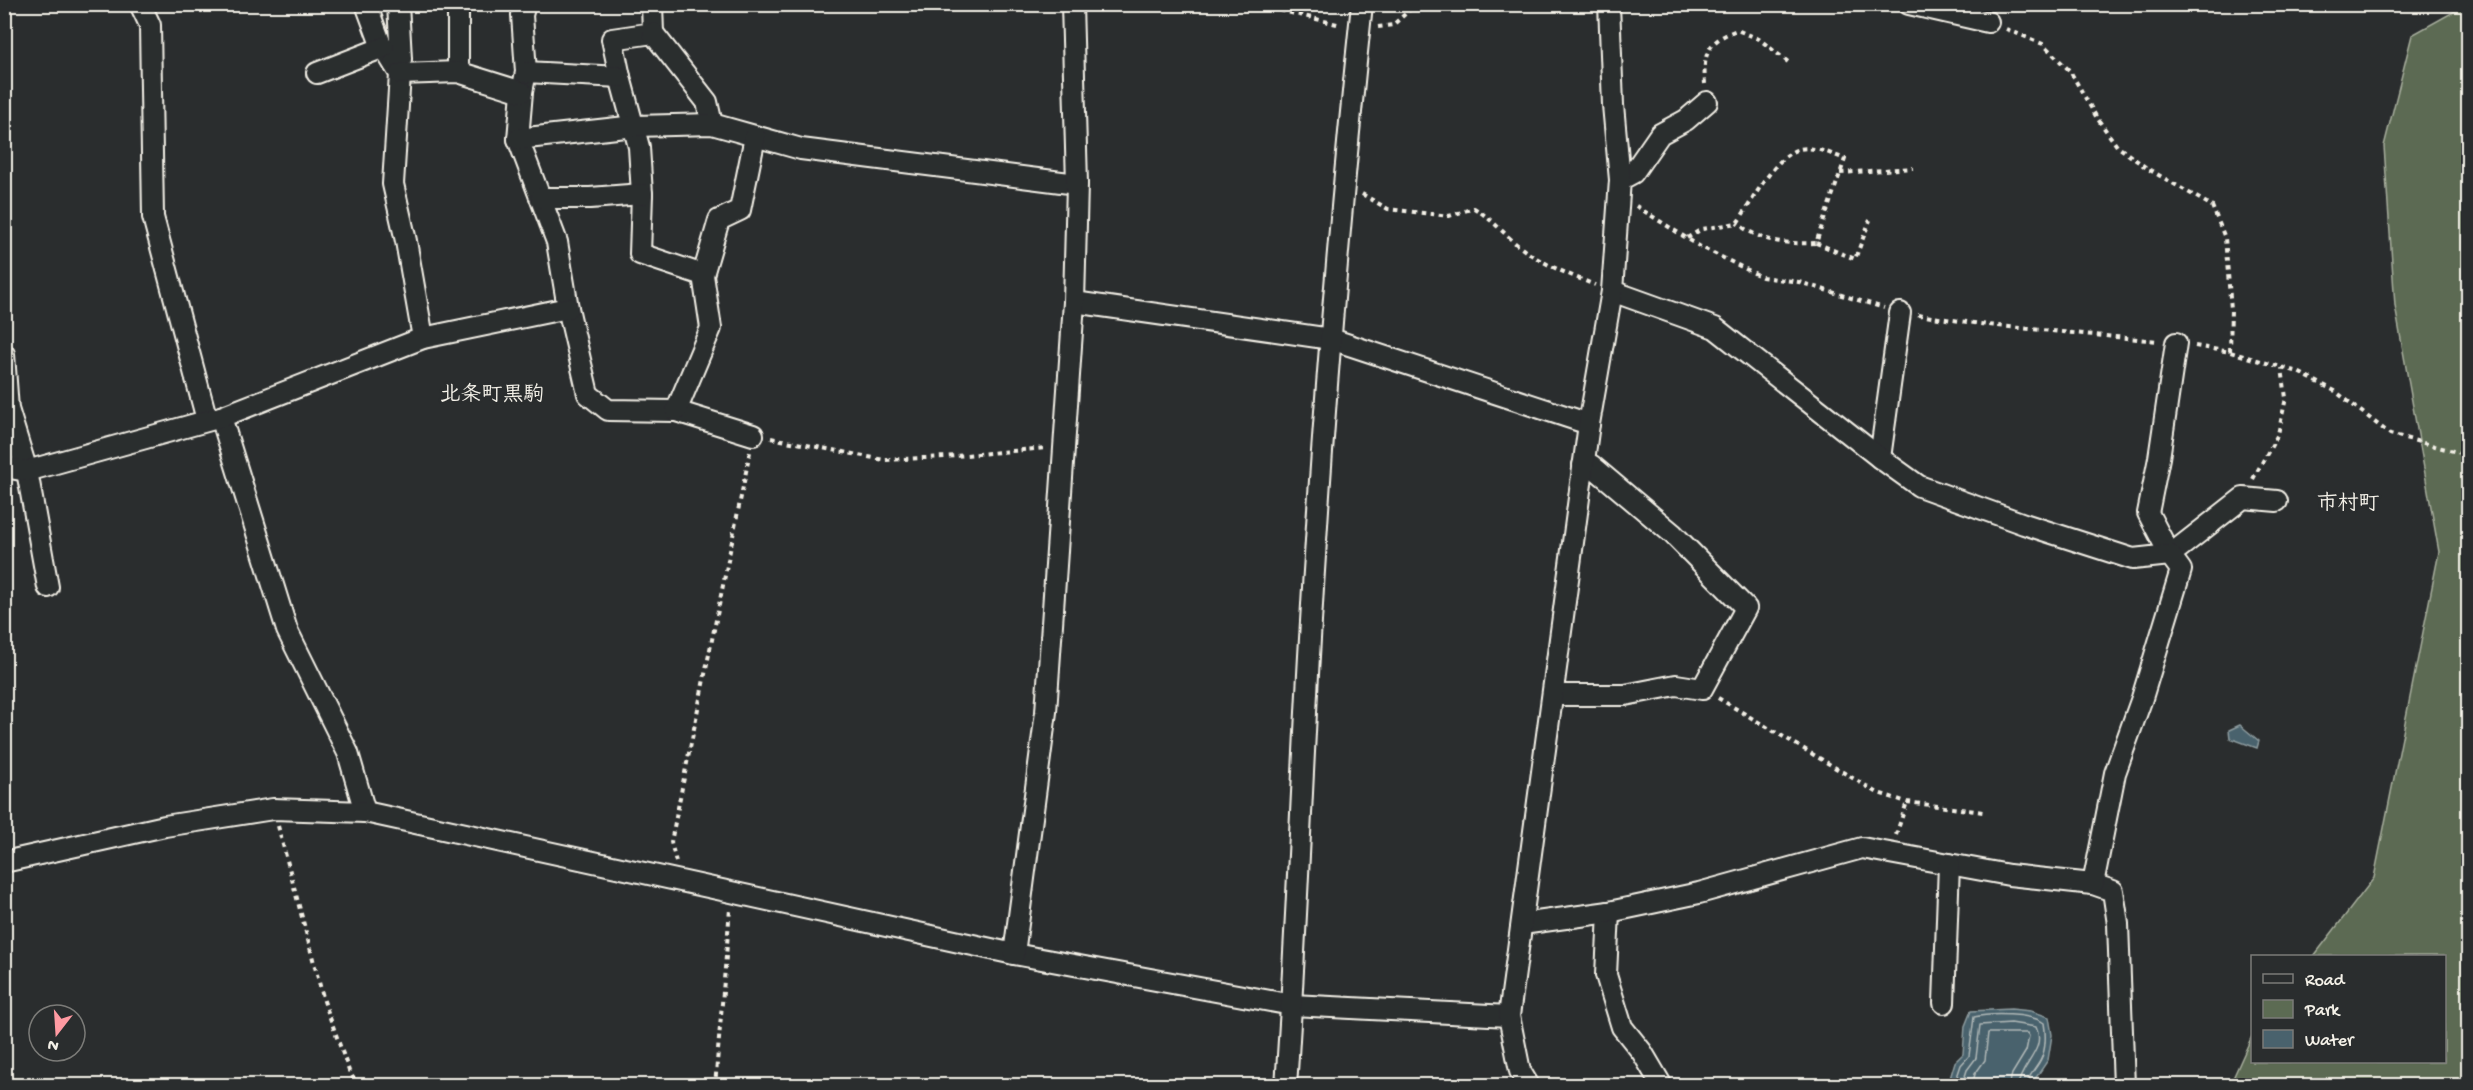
<svg xmlns="http://www.w3.org/2000/svg" width="2473" height="1090" font-family="'Gochi Hand','Klee One',sans-serif">
<style>
.green{fill:#5c6b53;stroke:#a8ae9e;stroke-width:1.5}
.water{fill:#49626d;stroke:#8d9b9e;stroke-width:1.5}
.lines{fill:none;stroke-linecap:round;stroke-linejoin:round}
.shore{stroke:#b0b8b7;stroke-width:1.5}
.minor-casing{stroke:#f4f1e8;stroke-width:24}
.path{stroke:#f4f1e8;stroke-width:4;stroke-dasharray:4.5 4.5;stroke-linecap:butt}
.minor{stroke:#2a2d2e;stroke-width:20}
.labels{text-anchor:middle;stroke-width:5;stroke-linejoin:round;paint-order:stroke}
.quarter-label{font-size:21px;font-weight:bold;fill:#f4f1e8;stroke:#2a2d2e}
</style>
<rect width="100%" height="100%" fill="#2a2d2e"/>
<filter id="ink" filterUnits="userSpaceOnUse"><feTurbulence type="fractalNoise" baseFrequency=".0167" numOctaves="2"/><feDisplacementMap in="SourceGraphic" scale="12" xChannelSelector="R" yChannelSelector="G"/><feConvolveMatrix kernelMatrix="1 2 1 2 8 2 1 2 1" color-interpolation-filters="sRGB"/></filter>
<g filter="url(#ink)">
<path class="green" d="M2466,5H2468V1085H2230L2252,1036V1062H2444V956H2314L2374,878L2439,552L2395,306L2384,146L2412,35Z"/>
<g class="water">
<path d="M2240,725L2259,741L2257,748L2230,738L2229,730Z"/>
<path d="M2011,1009L2031,1011L2049,1017L2052,1035L2048,1060L2031,1085H1948L1955,1062L1963,1054L1965,1026L1971,1011Z"/>
</g>
<g class="lines">
<g class="shore">
<path d="M1954,1086L1961,1065L1969,1056L1974,1017C1990,1013 2031,1013 2044,1023C2046,1034 2046,1049 2041,1059C2037,1068 2028,1075 2026,1086"/>
<path d="M1962,1086L1967,1070L1976,1058L1980,1025L2011,1023L2036,1027C2047,1050 2020,1065 2018,1086"/>
<path d="M1972,1086L1975,1074L1985,1060L1988,1033H2027L2029,1036L2026,1051L2012,1074L2009,1086"/>
</g>
<defs>
<g id="minor">
<path d="M140,4L150,25L153,217L207,420"/>
<path d="M366,4L380,42L400,74L393,184L406,241L423,338"/>
<path d="M458,4V72"/>
<path d="M525,4L522,15L526,72L522,92L518,139L557,242L568,308L588,394L608,410L676,411L753,435"/>
<path d="M652,4L653,33L612,39L620,77L639,147L642,194L640,254L703,275"/>
<path d="M1909,4L1988,22"/>
<path d="M653,33L707,102L712,124"/>
<path d="M394,64L401,59L398,4"/>
<path d="M526,72L620,77"/>
<path d="M317,73L384,47"/>
<path d="M400,74L458,72L522,92"/>
<path d="M518,139L635,126L712,124L801,149L1077,184"/>
<path d="M1620,180L1633,173L1660,134L1686,120L1707,102"/>
<path d="M541,198H590L642,194"/>
<path d="M1074,302L1331,339L1589,424"/>
<path d="M2176,343L2159,458L2148,513L2170,555L2243,498L2277,501"/>
<path d="M4,354L8,409L27,471L48,587"/>
<path d="M676,411L711,328L703,275L719,220L740,210L755,137"/>
<path d="M221,417L287,630L348,753L365,812"/>
<path d="M1880,458L1900,313"/>
<path d="M4,467L27,471L221,417L423,338L568,308"/>
<path d="M1554,695H1625L1676,685L1702,689L1746,608L1673,534L1591,465H1583"/>
<path d="M4,862L165,826L273,809L365,812L1014,954L1292,1005L1509,1016"/>
<path d="M2093,884L2113,891L2118,924L2124,1086"/>
<path d="M1609,912L1606,975L1622,1027L1642,1052L1662,1086"/>
<path d="M1522,924L1609,912L1699,893L1862,848L2009,875L2093,884L2115,773L2142,698L2181,570L2170,555L2133,559L2024,524L1919,486L1880,458L1715,328L1612,291"/>
<path d="M1014,954L1046,712L1074,302L1077,184L1072,4"/>
<path d="M1944,1003L1949,864"/>
<path d="M1286,1086C1296,942 1301,799 1309,656C1321,438 1339,221 1362,4"/>
<path d="M1529,1086L1520,1071L1509,1016L1589,424L1612,291L1620,180L1613,105L1609,4"/>
</g>
</defs>
<use href="#minor" class="minor-casing"/>
<g class="path">
<path d="M1254,4L1341,25"/>
<path d="M1378,27L1393,25L1416,4"/>
<path d="M2006,29L2043,44L2070,71L2097,118L2117,146L2148,169L2212,206L2225,238L2231,309L2230,352"/>
<path d="M1705,84C1703,54 1707,41 1737,30L1759,39L1788,62"/>
<path d="M1840,173L1913,168"/>
<path d="M1362,194L1388,209L1449,216L1474,208C1492,219 1504,234 1520,247C1542,264 1570,275 1595,285"/>
<path d="M1636,206L1699,246L1762,277L1799,282L1884,308"/>
<path d="M1687,238L1702,229L1737,223C1751,204 1776,153 1800,149C1815,146 1831,154 1845,159L1816,243C1786,244 1762,243 1737,223"/>
<path d="M1816,243L1855,259L1870,220"/>
<path d="M1918,315L1988,325L2158,341"/>
<path d="M2195,346L2230,352L2298,372L2335,391L2390,434L2468,455"/>
<path d="M771,438L884,460L944,457L1046,448"/>
<path d="M2253,479L2278,434L2286,398L2282,368"/>
<path d="M1718,698L1878,793L1907,802L1983,812"/>
<path d="M278,826L324,1001L349,1071L358,1086"/>
<path d="M1896,835L1907,802"/>
<path d="M676,862L671,842L750,452"/>
<path d="M715,1086L730,909"/>
</g>
<use href="#minor" class="minor"/>
</g>
</g>
<g class="labels">
<g class="quarter-label">
<text x="492" y="400">北条町黒駒</text>
<text x="2348" y="509">市村町</text>
</g>
</g>
<rect width="2473" height="1090" fill="none" stroke="#2a2d2e" stroke-width="24"/>
<rect x="12" y="12" width="2449" height="1066" fill="none" stroke="#f4f1e8" stroke-width="2" filter="url(#ink)"/>
<rect x="2251" y="955" width="195" height="108" fill="#2a2d2e" stroke="#7b7b78" stroke-width="1.5"/>
<rect x="2263" y="974" width="30" height="9" fill="#2a2d2e" stroke="#7b7b78" stroke-width="1.5"/>
<text x="2305" y="985" font-size="18" fill="#f4f1e8">Road</text>
<rect x="2263" y="1000" width="30" height="18" fill="#5c6b53" stroke="#7b7b78" stroke-width="1.5"/>
<text x="2305" y="1015" font-size="18" fill="#f4f1e8">Park</text>
<rect x="2263" y="1030" width="30" height="18" fill="#49626d" stroke="#7b7b78" stroke-width="1.5"/>
<text x="2305" y="1045" font-size="18" fill="#f4f1e8">Water</text>
<g transform="translate(57 1033) rotate(197)"><circle r="28" fill="#2a2d2e" stroke="#7b7b78" stroke-width="1.5"/>
<path d="M0-4.5L10 22L0 15L-10 22Z" fill="#ff9aa2"/>
<text y="-9" font-size="16" font-weight="bold" text-anchor="middle" fill="#f4f1e8">N</text>
</g>
</svg>
